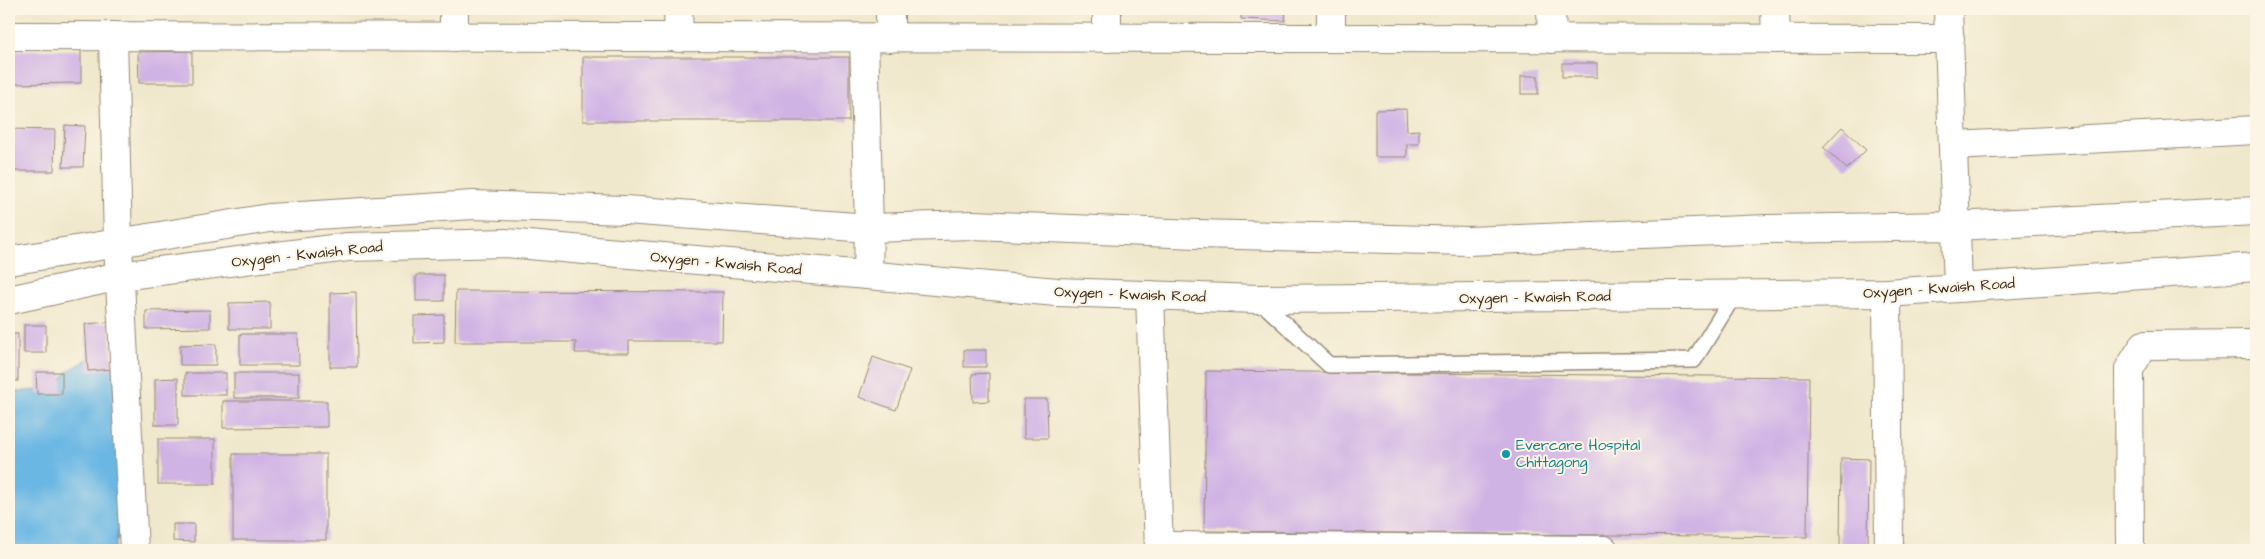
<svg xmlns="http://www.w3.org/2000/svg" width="2265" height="559" font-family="'Architects Daughter',sans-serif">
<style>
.water{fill:#6bb7e4;stroke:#537081}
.building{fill:#d0b3e5}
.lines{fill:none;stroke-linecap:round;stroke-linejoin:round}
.lane-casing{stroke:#968975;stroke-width:18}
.street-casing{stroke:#968975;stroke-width:30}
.secondary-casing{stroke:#968975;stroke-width:30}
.lane{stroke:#fff;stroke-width:15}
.street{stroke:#fff;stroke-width:28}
.secondary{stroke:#fff;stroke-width:28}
.culture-dot{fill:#0f9aa8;stroke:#fcf5e5;stroke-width:2}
.labels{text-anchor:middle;stroke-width:4;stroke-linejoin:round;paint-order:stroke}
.street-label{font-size:15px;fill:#3b2a1e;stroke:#fcf5e5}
.culture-label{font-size:15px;fill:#0d838f;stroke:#fcf5e5;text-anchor:start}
</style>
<rect width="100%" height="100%" fill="#fcf5e5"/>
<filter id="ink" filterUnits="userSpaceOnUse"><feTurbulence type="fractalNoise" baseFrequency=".02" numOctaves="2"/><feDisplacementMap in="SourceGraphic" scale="10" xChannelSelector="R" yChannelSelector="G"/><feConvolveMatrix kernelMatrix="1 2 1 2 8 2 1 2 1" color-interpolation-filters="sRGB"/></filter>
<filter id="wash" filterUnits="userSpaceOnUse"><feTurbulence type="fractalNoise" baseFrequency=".0096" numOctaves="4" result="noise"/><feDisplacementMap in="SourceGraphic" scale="20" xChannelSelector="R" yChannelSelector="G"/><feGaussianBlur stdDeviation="1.12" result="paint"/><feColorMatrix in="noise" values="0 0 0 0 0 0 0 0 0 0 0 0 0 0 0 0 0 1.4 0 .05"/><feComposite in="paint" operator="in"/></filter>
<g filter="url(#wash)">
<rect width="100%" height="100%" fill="#f0e8cc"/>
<path class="water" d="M86,360L114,366L123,503L115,550H9V392L56,389L66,373Z"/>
<g id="blocks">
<g class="building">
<path d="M1242,9H1286L1285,21L1241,19Z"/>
<path d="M9,50H81V83L9,84Z"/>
<path d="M192,51V83H139L138,52Z"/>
<rect x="583" y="57" width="266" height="64"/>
<rect x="1562" y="63" width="35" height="14"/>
<rect x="1521" y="76" width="17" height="18"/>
<path d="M1406,109L1407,131L1419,130V144H1407V157H1375V110Z"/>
<path d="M65,125L85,126L83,167H63Z"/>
<path d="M1842,127L1866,150L1847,169L1823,147Z"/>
<path d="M9,129L55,130L54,171H9Z"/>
<rect x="416" y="275" width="28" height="26"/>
<path d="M456,291L723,292L722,341H629V353H575L576,342H455Z"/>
<path d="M356,292L357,367H330V293Z"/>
<path d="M270,302V329H229V303Z"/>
<path d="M210,310V328L146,329V311Z"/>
<path d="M444,315V342L414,343V316Z"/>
<path d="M109,322L113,369L88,371L85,324Z"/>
<rect x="24" y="325" width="22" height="28"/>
<rect x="9" y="334" width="9" height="47"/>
<path d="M240,334H298L299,365H240Z"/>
<path d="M216,344V365H180V345Z"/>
<rect x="964" y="350" width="22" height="17"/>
<path d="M873,357L910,370L896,410L859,397Z"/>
<path d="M1206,371L1809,377L1807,537L1204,531Z"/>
<path d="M36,372H62V394H37Z"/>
<rect x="185" y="373" width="41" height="22"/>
<rect x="234" y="373" width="65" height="25"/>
<path d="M989,373V401L973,402L972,374Z"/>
<path d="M178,378V425H155V379Z"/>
<path d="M1024,399H1047L1048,438H1024Z"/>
<path d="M223,401H327V427L223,428Z"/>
<rect x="158" y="439" width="57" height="45"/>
<rect x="233" y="454" width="93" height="86"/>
<path d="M1841,458L1869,459L1868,547H1840Z"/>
<path d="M173,524H194V542L173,541Z"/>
</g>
</g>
</g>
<g filter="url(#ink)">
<use href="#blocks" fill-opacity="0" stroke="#968975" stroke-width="1"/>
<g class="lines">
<defs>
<path id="lane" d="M1258,299L1329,365L1694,360L1734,295"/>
<g id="street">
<path d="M678,9L679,38"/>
<path d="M890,9V38"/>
<path d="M1107,9V38"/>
<path d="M1331,9V38"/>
<path d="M1551,9L1552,39"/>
<path d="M1775,9L1776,39"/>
<path d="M1948,9L1958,287"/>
<path d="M9,36L1950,39"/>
<path d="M113,36L118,244L134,550"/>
<path d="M454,37V9"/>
<path d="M864,38L869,228L868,275"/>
<path d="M1954,146L2256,130"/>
<path d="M1887,293L1889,550"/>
<path d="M1150,295L1159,550"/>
<path d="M1170,546L1604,550"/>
<path d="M2130,550L2129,369L2144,345L2256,344"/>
</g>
<g id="secondary">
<path d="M9,261L269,218L473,205L626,210L869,228L973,225L1197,234L1468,241L1768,229L1956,226L2256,211"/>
<path d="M9,300L120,276L348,247L506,243L1057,292L1257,299L1887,293L2256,267"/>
</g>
</defs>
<use href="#lane" class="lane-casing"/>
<use href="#street" class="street-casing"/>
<use href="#secondary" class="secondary-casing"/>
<use href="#lane" class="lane"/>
<use href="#street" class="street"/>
<use href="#secondary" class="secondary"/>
</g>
</g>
<circle class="culture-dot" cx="1506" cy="454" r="5"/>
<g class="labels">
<g class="street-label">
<text transform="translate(307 254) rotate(-6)" y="5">Oxygen - Kwaish Road</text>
<text transform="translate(726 263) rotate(5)" y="5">Oxygen - Kwaish Road</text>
<text transform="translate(1939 288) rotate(-4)" y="5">Oxygen - Kwaish Road</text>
<text transform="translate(1130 294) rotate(2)" y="5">Oxygen - Kwaish Road</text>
<text transform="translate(1535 297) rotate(-1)" y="5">Oxygen - Kwaish Road</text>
</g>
<g class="culture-label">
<text x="1516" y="450">Evercare Hospital<tspan x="1516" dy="17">Chittagong</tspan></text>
</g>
</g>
<rect width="2265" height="559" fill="none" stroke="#fcf5e5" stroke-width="30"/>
</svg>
